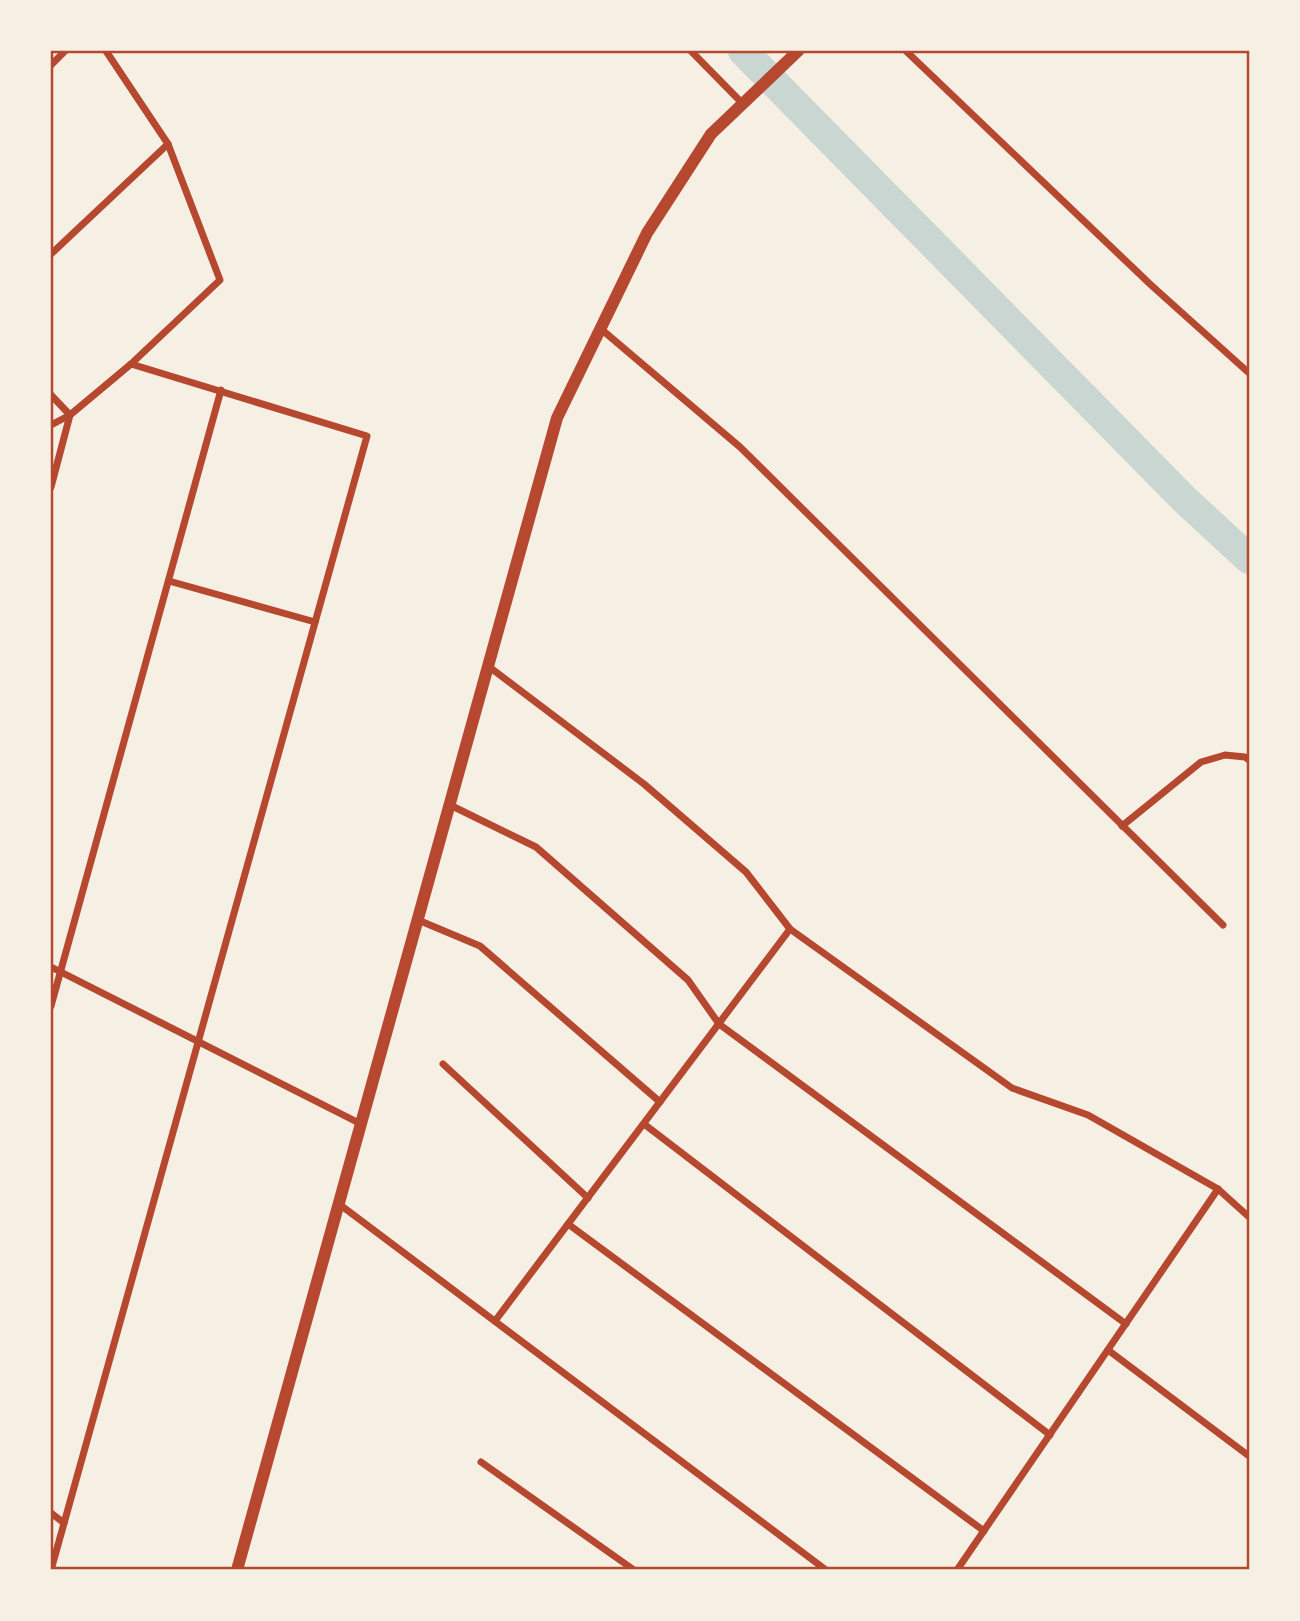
<svg xmlns="http://www.w3.org/2000/svg" width="1300" height="1621" font-family="'Open Sans',sans-serif">
<style>
.lines{fill:none;stroke-linecap:round;stroke-linejoin:round}
.canal{stroke:#c9d6d2;stroke-width:30}
.minor{stroke:#b5482f;stroke-width:7}
.tertiary{stroke:#b5482f;stroke-width:12}
.neatline{fill:none;stroke:#b5482f;stroke-width:2.5}
</style>
<rect width="100%" height="100%" fill="#f6efe4"/>
<g class="lines">
<path class="canal" d="M743,51L1185,500L1249,559"/>
<g class="minor">
<path d="M691,51L743,104"/>
<path d="M906,51L1151,285L1249,373"/>
<path d="M51,65L65,51"/>
<path d="M51,254L168,144"/>
<path d="M601,329L740,447L1223,925"/>
<path d="M51,395L70,415L51,487"/>
<path d="M51,425L70,415L131,364L220,280L168,144L106,51"/>
<path d="M169,581L315,622"/>
<path d="M488,666L644,784L746,872L790,929L1012,1088L1088,1115L1218,1189L1249,1217"/>
<path d="M450,805L536,847L688,980L719,1024L1126,1324"/>
<path d="M1122,826L1201,762L1225,755L1245,757L1249,760"/>
<path d="M418,920L480,946L660,1102"/>
<path d="M51,967L361,1124"/>
<path d="M51,1006L221,390"/>
<path d="M443,1064L588,1198"/>
<path d="M644,1124L1050,1435"/>
<path d="M339,1204L826,1570"/>
<path d="M568,1224L984,1531"/>
<path d="M495,1321L790,929"/>
<path d="M1108,1350L1249,1456"/>
<path d="M481,1462L634,1570"/>
<path d="M51,1513L64,1523"/>
<path d="M51,1570L367,436L131,364"/>
<path d="M957,1570L1218,1189"/>
</g>
<path class="tertiary" d="M237,1570L557,418L647,233L711,134L798,51"/>
</g>
<rect width="1300" height="1621" fill="none" stroke="#f6efe4" stroke-width="105"/>
<rect x="52" y="52" width="1196" height="1516" class="neatline"/>
</svg>
